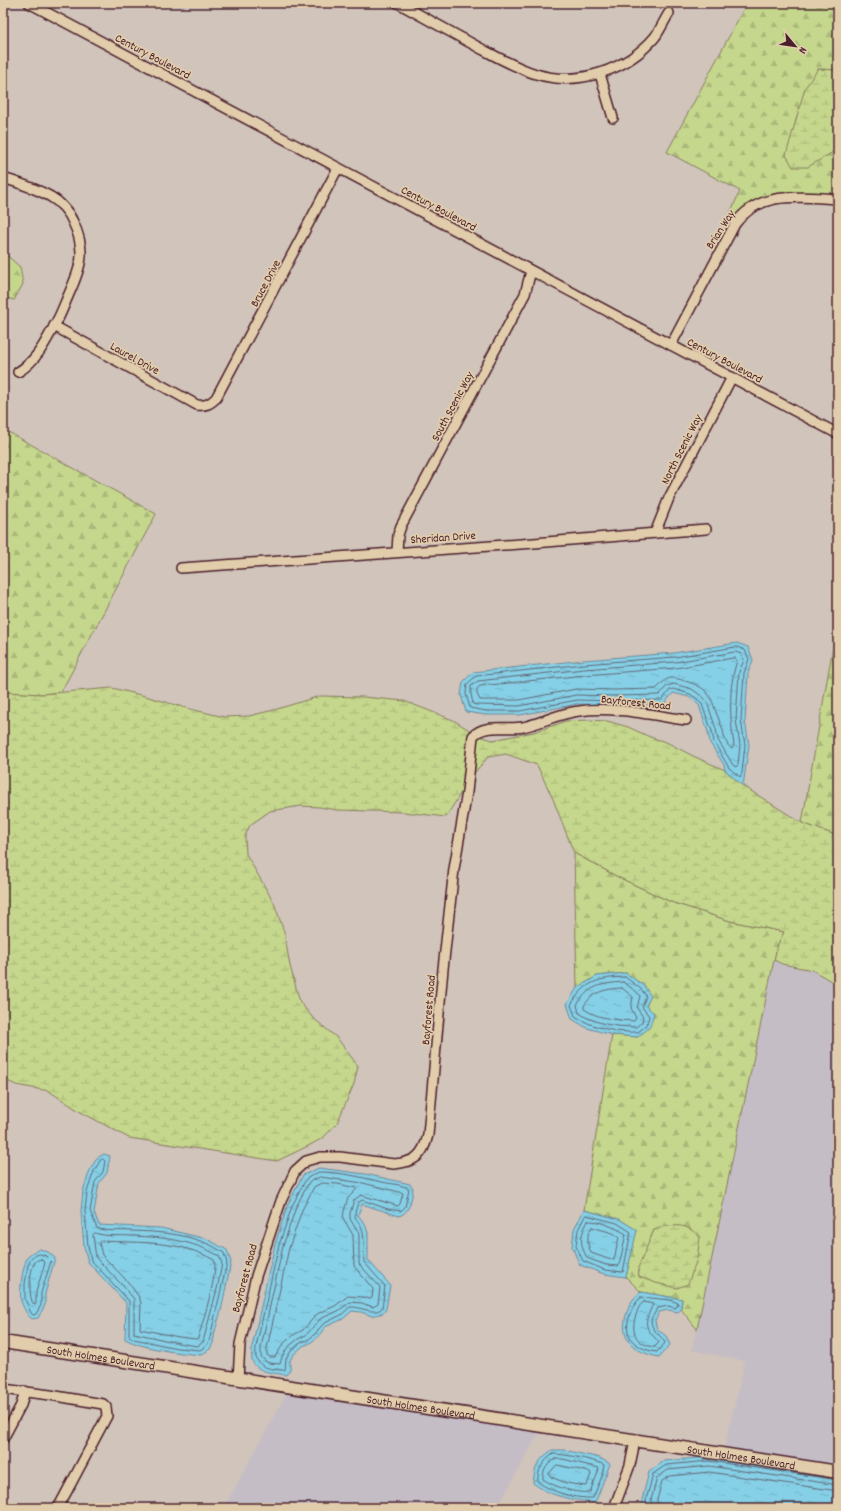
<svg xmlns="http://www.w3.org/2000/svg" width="841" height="1511" font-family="Dekko,sans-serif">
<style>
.built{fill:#c4bdc6}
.forest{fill:url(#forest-firs);stroke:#877b5c;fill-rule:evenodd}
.wetland{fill:url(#wetland-marsh);stroke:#877b5c}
.water{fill:url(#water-ripples);stroke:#6d899b}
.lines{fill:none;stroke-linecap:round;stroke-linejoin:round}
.shore{stroke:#626676;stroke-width:1}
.street-casing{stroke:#4a1f2b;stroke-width:12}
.secondary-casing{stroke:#4a1f2b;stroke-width:15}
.street{stroke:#e1cdab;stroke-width:9}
.secondary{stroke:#e1cdab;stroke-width:12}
.labels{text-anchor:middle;stroke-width:3.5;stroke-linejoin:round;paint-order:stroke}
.street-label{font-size:12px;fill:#4a1f2b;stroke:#e1cdab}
</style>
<defs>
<pattern id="forest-firs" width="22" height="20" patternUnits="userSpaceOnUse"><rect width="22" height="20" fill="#c4d78c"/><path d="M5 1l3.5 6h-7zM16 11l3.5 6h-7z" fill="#aab879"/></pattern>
<pattern id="wetland-marsh" width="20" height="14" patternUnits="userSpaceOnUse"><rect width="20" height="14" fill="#c4d78c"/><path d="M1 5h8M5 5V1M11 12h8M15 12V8" fill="none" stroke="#aab879"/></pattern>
<pattern id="water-ripples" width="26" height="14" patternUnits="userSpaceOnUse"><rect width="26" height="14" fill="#85d0e6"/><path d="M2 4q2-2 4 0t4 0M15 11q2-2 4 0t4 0" fill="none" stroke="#74b2c5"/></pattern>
</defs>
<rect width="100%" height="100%" fill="#d0c4bb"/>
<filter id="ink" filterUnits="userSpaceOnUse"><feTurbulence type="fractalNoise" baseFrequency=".025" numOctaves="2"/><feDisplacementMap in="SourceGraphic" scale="8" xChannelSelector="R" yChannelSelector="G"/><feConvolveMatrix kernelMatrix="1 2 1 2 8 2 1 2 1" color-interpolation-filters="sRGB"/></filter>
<g filter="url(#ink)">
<g class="built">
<path d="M774,960L782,964L812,970L838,985V1468L724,1450L745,1361L692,1350Z"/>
<path d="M288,1391L540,1431L497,1508H224Z"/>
</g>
<g class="forest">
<path d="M747,3H838V70L818,69L833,152L838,143V200L765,198L725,225L740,191L667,152Z"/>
<path d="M3,252L20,267L23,284L14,300L3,297Z"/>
<path d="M3,429L156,514L61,692L42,694L3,692Z"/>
<path d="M835,635H838V836L802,823Z"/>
<path d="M574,853L618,877L671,902L730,921L784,932L778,944L774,960L697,1329L681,1309L682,1299L641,1292L626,1277L636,1230L619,1219L584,1210L612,1035L638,1037L646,1007L650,996L644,986L626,973L597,976L577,988ZM690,1228L649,1242L654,1230Z"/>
</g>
<g class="wetland">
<path d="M818,69L838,70V143L833,152L808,167H793L786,155L805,88Z"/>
<path d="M112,688L145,696L186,708L224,717L249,716L274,710L320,696L363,697L404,701L453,720L479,736L493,740L534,732L566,721L589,720L607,721L628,727L650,737L666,742L693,756L725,770L743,786L802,823L838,836V985L812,970L782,964L774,960L778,944L784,932L730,921L671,902L618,877L574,853L553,799L537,765L506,754L488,757L470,778L446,817L404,812L337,810L320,807L301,806L270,811L250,825L245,836L246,854L274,903L284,932L290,966L300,1002L312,1017L337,1038L358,1066L354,1084L337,1123L323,1138L306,1147L277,1161L129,1138L79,1111L49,1091L16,1085L3,1079V692L42,694Z"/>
<path d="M665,1226C682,1225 687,1225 700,1237L697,1259L688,1284L677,1288L656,1283L639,1277L638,1268L654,1230Z"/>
</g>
<g class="water">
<path d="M737,643L748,647L753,660L748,673L745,721L749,745L743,786L725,770L724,765L710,743L708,732L699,705L689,697L673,693L664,704L615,705L577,704L520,715H486L466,712L461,695L463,682L473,672L584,660L674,653Z"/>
<path d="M626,973L644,986L651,996L646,1006L654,1013L650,1027L638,1037L612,1035L587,1028L572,1019L567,1004L577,988L597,976Z"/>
<path d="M104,1154L110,1156L107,1173L99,1183L96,1201L94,1212L99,1225L161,1228L207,1239L227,1250L231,1262L221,1311L215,1331L213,1343L210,1349L201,1355C179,1353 144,1349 125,1339L126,1303L88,1262L84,1247L81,1211L83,1191L90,1170L97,1158Z"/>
<path d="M319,1168L365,1174L410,1184L413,1188C412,1198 410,1213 399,1216L362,1204L358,1215L365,1224L368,1233V1260L390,1285L386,1309L383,1313L372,1316L361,1312L352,1311L343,1319L325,1327L318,1337L310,1343L303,1346L294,1354L290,1360V1370L286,1375C275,1373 256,1373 252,1360C251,1356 252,1351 252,1347L275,1244L288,1204L303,1175Z"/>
<path d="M584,1210L619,1219L637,1230L626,1277L604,1274L580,1265L572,1247L574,1229Z"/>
<path d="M40,1249L48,1252L55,1258L45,1294V1305L38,1318L32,1319C27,1315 23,1307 21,1301C19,1291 23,1262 29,1255C31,1252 37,1251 40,1249Z"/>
<path d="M641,1292L682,1299L681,1309L678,1312L668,1310L659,1312L655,1321L657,1329L666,1336L670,1345L659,1357C633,1352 618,1339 627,1312C631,1302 632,1299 641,1292Z"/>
<path d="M552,1450H564L600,1458L610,1464L595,1503C572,1499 553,1498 533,1483C535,1466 538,1460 552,1450Z"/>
<path d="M709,1457L838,1477V1508H643L642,1500L649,1472L664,1461Z"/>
</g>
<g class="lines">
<g class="shore">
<path d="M737,647L745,650L749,659L744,673L741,720L745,745L742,773L740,777L729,768L714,742L712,731L701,702L690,694L673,689L670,690L662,700L615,701L577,700L520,711H486L470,708L466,694L467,684L476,676L584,664L675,657Z"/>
<path d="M736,652L741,654L744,660L739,672L736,720L740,745L738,765L736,767L733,765L718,740L716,729L707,702L704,698L692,689L674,684L667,686L659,695L615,696L576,695L519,706L477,705L473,704L471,694V686L478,681L584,669L675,662Z"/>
<path d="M735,658L737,661C728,687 730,718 734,745L732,749C726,745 724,737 723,730C721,724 718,718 716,712C710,693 706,687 685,681C667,675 668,678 656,689L615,690L576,689L519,700H480L477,694V689L480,686L585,675L676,668Z"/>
<path d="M625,977L641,989L646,996L642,1007L649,1016L647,1025L638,1032C617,1033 593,1028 575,1016L571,1005C585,981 599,978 625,977Z"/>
<path d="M623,982L637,992L640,996L637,1008L643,1017L642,1022L636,1027C617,1027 595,1024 579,1013L577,1005C589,985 601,984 623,982Z"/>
<path d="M622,988L633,997L631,1008L636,1018L634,1021C618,1020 598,1019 584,1009V1006C593,991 606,989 622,988Z"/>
<path d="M103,1159L105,1161L103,1172L95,1182L90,1211L97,1228C106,1232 120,1230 131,1231C162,1232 197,1234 224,1253L227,1263L209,1342L206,1346L200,1350L177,1348L134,1339L129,1336V1301L91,1260L88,1246L85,1211L87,1192L94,1171L100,1161Z"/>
<path d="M319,1172C340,1172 361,1177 382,1182C390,1184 402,1184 409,1189L405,1207L401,1211L388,1209L362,1200L358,1203C350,1224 360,1216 363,1232C365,1242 363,1252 364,1262L385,1286L382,1308C374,1316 361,1306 350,1307L341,1315L323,1324L315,1334L309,1339L300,1343L291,1351L286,1359L285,1370C276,1370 262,1369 257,1360C255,1357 256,1351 256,1347L279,1245L292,1206L306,1179Z"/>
<path d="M320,1177L363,1183L403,1193L400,1204L398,1206L361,1195L354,1200L350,1213V1219L359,1234V1264L380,1287L378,1304L373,1307L362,1303L350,1302L338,1311L320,1319L306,1335L298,1339L287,1348L282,1357L280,1364L268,1363L261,1357V1347L283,1246L296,1207L309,1182Z"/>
<path d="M322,1183L338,1184L356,1188V1190L348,1198L344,1211L343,1218L353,1235L354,1266L373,1289L372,1298L370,1299L363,1297L348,1296L335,1306L317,1314L303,1330L295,1334L284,1343L275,1357H270L267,1355V1348L289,1248L302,1210L314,1187Z"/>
<path d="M586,1215L617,1223L631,1232L623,1272L605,1270L583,1261L576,1246L578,1230Z"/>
<path d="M588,1221C598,1220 617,1228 626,1234L619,1266L606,1265L587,1258C579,1242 580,1236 588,1221Z"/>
<path d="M592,1227L613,1233L619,1237L614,1260L608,1259L591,1253C587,1244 586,1235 592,1227Z"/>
<path d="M95,1233C106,1237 120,1235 132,1236C163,1237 192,1240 219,1256L222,1263L218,1285L203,1342L198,1346L178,1343L134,1333V1299L123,1286L96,1258L93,1235Z"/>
<path d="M101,1241C140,1243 180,1240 214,1260C219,1270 202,1325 198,1338L196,1339L179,1337L140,1329L141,1303L139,1297L128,1282L102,1255L99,1243Z"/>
<path d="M40,1254L46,1256L51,1261L41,1293V1305L36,1314L33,1315L31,1313L25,1299V1284L28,1265L32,1257Z"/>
<path d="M41,1259L45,1263L36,1292V1304L34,1305C28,1298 29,1270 35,1262C37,1260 39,1260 41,1259Z"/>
<path d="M641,1297L670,1300L678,1303L676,1308L668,1306L658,1308L651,1319C651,1332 660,1333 665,1343L657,1352C647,1351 632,1345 629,1335C624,1323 633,1304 641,1297Z"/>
<path d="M644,1302L653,1304C644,1324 643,1326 659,1342L655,1347C636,1345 630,1332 636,1315C638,1309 639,1305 644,1302Z"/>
<path d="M553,1454C564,1454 596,1460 604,1465L602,1476L593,1498C576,1499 551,1492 538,1482C537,1470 543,1461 553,1454Z"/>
<path d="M555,1459H563L599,1468L597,1475L590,1492C577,1494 554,1487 543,1479C542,1471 548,1463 555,1459Z"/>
<path d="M557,1465L590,1472L591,1474L587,1485L585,1486L566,1483L551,1477L549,1474Z"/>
<path d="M647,1508L646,1500L653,1474L666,1465L709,1461L838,1480"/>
<path d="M652,1508L651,1500L657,1478L668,1470L709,1466L838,1485"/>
<path d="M658,1508L657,1500L662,1481L670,1476L709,1472L838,1491"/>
</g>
<defs>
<g id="street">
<path d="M29,3L838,434"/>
<path d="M398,3C425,18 451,32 478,47C497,57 516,68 536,74C578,87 627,70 655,37C660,30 664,21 669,13"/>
<path d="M600,74L613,118"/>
<path d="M3,178C19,183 36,188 51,197C60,202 69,212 73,222C87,251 81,267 69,294C65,303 62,311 58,319C47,339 38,360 18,372"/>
<path d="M54,326L197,405C206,406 210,404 216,398L338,168"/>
<path d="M671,345L735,224C759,190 801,197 838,199"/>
<path d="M655,533L669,498L732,377"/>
<path d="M397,552L398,535L401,526L525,294L531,271"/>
<path d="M181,568L534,543L706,529"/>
<path d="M238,1379L240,1344L256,1276L281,1201L295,1171L306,1161L320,1157H340L394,1164C415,1162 423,1156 428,1135L443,969L454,869L467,792L473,736C485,723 506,730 523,727C542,723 559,713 579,711C614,706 651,715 686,720"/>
<path d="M3,1389L50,1395L103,1404L106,1407L107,1416L58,1508"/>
<path d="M3,1439L21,1405L25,1391"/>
<path d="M614,1508L630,1465L635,1441"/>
</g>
<g id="secondary">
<path id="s1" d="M3,1342L838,1472"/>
</g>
</defs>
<use href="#street" class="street-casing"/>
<use href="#secondary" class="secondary-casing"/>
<use href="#street" class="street"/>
<use href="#secondary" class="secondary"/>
</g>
</g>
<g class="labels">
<g class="street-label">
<text transform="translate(153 56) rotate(28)" y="4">Century Boulevard</text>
<text transform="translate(439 208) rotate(28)" y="4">Century Boulevard</text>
<text transform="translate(720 229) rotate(-57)" y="4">Brian Way</text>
<text transform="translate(265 283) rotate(-62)" y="4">Bruce Drive</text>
<text transform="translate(135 358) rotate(29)" y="4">Laurel Drive</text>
<text transform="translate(725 360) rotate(28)" y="4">Century Boulevard</text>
<text transform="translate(452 406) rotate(-62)" y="4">South Scenic Way</text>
<text transform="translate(681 449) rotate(-63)" y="4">North Scenic Way</text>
<text transform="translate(443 537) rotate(-4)" y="4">Sheridan Drive</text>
<text transform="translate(636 702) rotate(6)" y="4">Bayforest Road</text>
<text transform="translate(428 1010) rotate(-85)" y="4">Bayforest Road</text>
<text transform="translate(244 1278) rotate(-75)" y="4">Bayforest Road</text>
<text dy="4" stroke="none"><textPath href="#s1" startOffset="99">South Holmes Boulevard</textPath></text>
<text dy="4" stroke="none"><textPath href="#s1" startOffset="423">South Holmes Boulevard</textPath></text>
<text dy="4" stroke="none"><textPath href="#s1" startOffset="747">South Holmes Boulevard</textPath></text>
</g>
</g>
<rect width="841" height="1511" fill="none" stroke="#e1cdab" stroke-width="16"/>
<rect x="8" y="8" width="825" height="1495" fill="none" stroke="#4a1f2b" stroke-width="1.5" filter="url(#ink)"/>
<g transform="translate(795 46) rotate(119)" stroke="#e1cdab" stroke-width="3" paint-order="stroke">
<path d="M0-3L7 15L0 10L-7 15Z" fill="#4a1f2b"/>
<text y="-6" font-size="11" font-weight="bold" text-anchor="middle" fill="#4a1f2b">N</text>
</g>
</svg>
